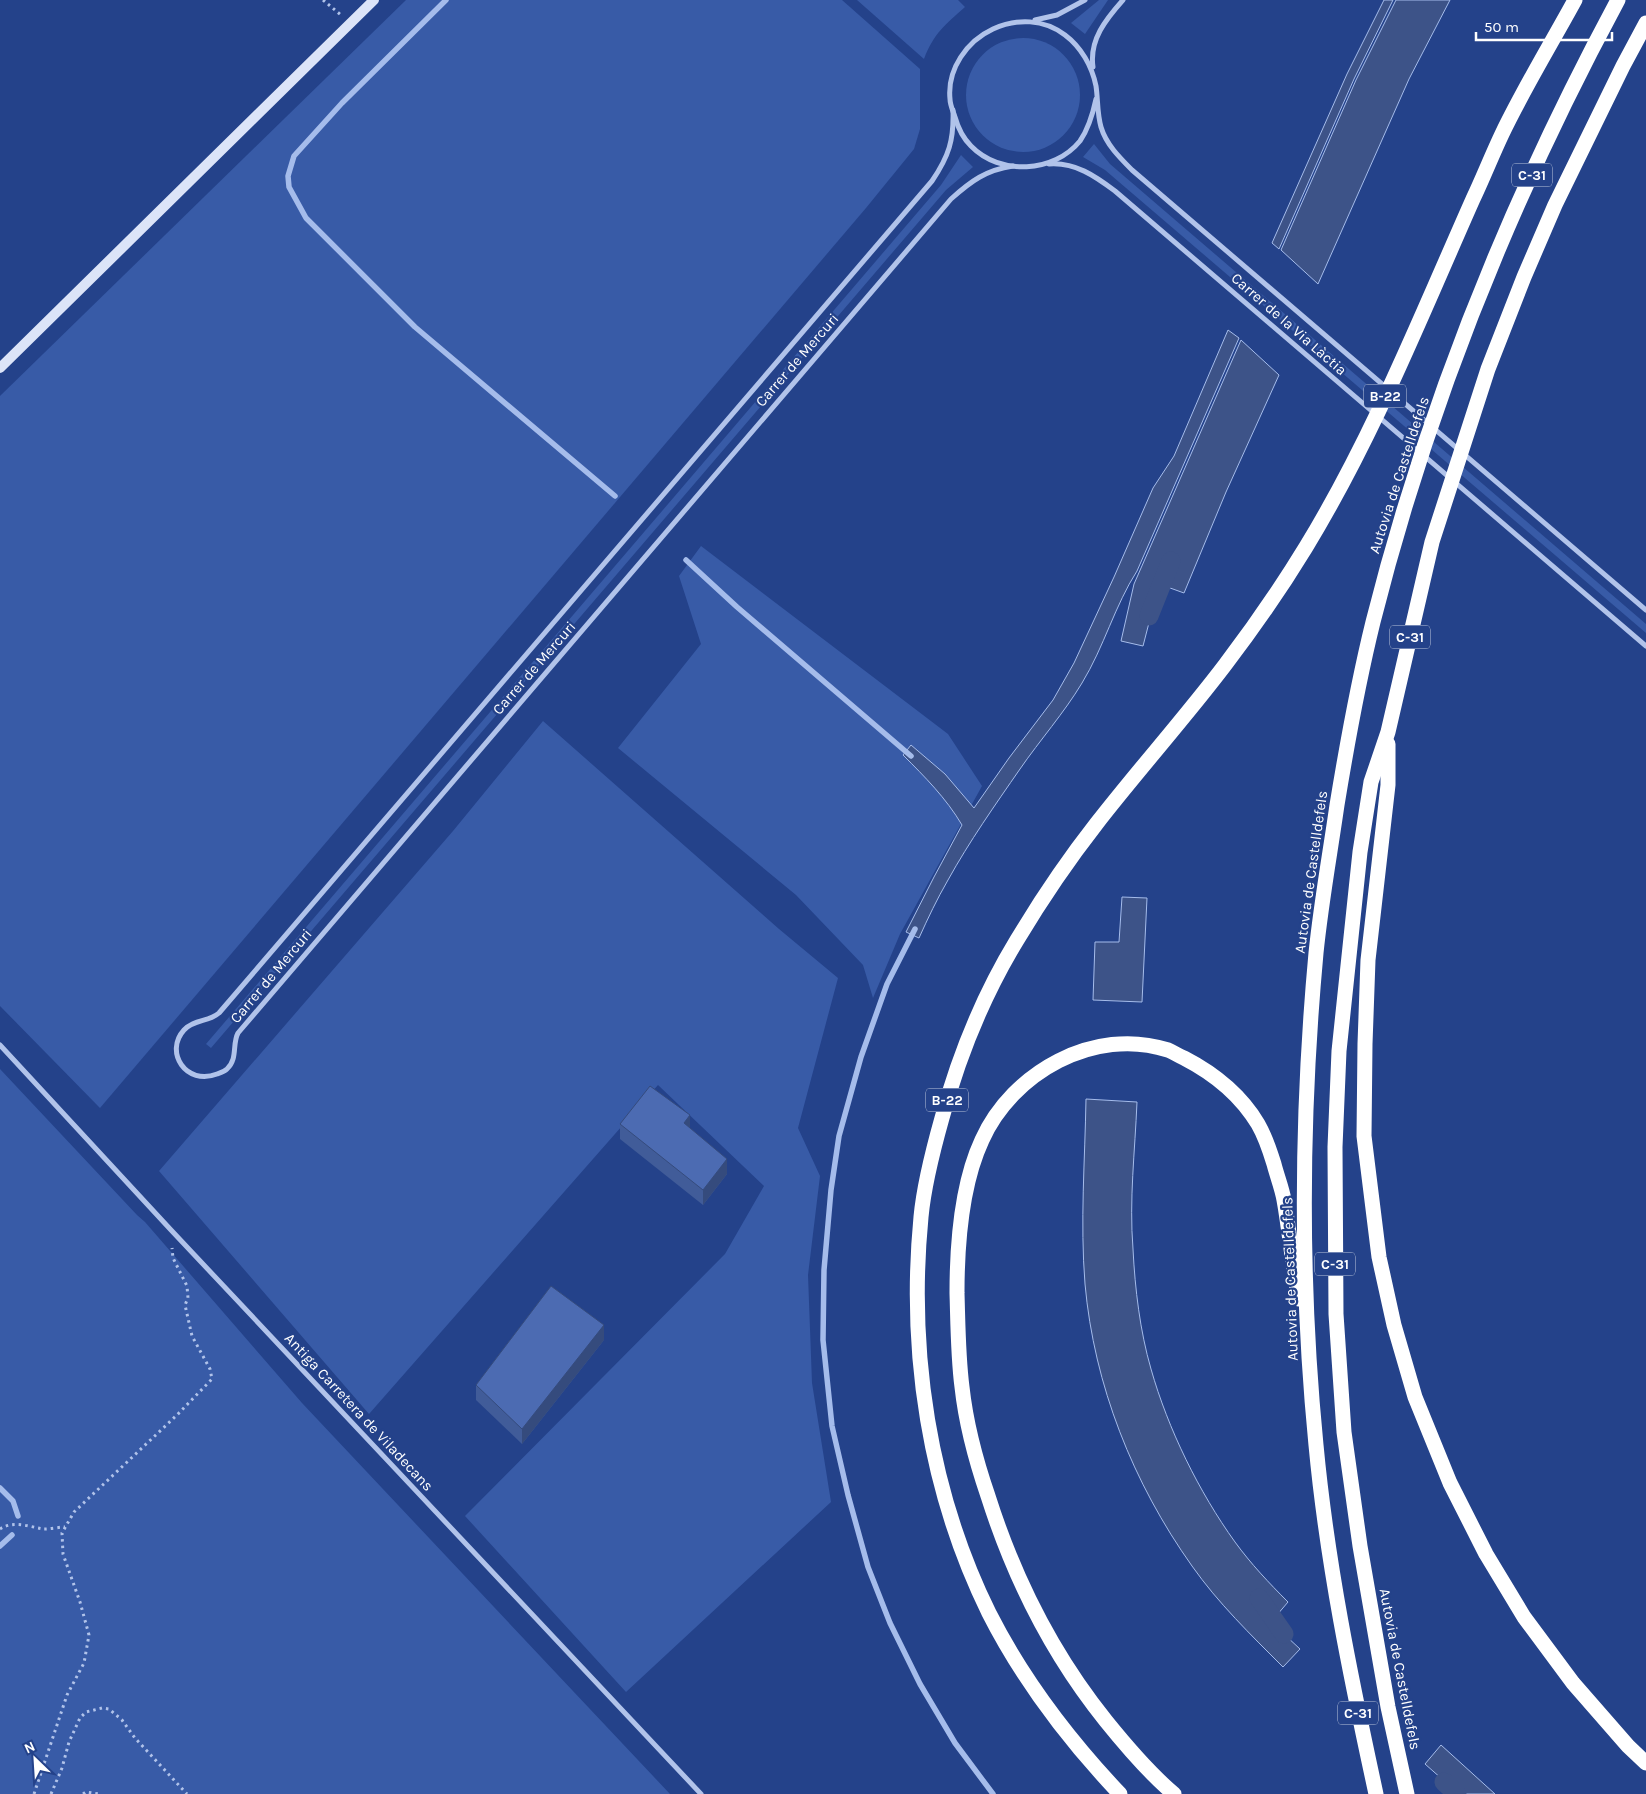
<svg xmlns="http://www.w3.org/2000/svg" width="1646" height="1794" font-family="Karla,sans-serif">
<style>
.green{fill:#385ba7}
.water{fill:#3d5388;stroke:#a5bceb}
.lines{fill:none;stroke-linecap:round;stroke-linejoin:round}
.stream{stroke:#a5bceb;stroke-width:5.5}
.canal{stroke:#3d5388;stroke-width:19}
.path{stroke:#b1c3ea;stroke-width:3;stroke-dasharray:2.5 4;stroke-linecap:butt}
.street{stroke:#b1c3ea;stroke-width:5}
.secondary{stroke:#dce4f8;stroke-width:10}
.highway{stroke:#fff;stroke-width:15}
.wall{fill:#415c99}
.shaded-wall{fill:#354b7d}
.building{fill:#4c6bb2;stroke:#354b7d}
.labels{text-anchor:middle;stroke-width:4.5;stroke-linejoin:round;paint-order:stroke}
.shield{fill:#24428a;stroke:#bdc6dc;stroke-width:1}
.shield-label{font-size:14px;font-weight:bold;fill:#fff}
.street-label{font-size:15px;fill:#fff;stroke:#24428a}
</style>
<rect width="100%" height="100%" fill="#24428a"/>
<g class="green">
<path d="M406,0H842L920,69V129L914,149L866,208L100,1108L0,1006V396Z"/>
<path d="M857,0H958L965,7C945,25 934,33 924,59Z"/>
<path d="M1099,0H1108L1085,34L1071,23Z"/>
<circle cx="1023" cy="95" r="57"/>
<path d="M1094,144L1110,164L1646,624V633L1105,170L1083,157Z"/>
<path d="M961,155L973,167L946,190L211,1048L206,1044L941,185Z"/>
<path d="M701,546L948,734L982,786L900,934L873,998L863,965L796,895L618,748L701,644L679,576Z"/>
<path d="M543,721L779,929L838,978L798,1128L820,1176L808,1275L812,1383L831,1502L626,1692L465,1516L725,1254L764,1186L658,1085L369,1414L159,1171L453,831Z"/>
<path d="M0,1069L137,1215L145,1222L302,1403L670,1794H0Z"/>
</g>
<g class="water">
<path d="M1384,0H1393L1354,79L1279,249L1272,243L1347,74Z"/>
<path d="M1396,0H1450L1409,79L1318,284L1281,250L1356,80Z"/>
<path d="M1228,330L1239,338L1137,571C1115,605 1104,647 1082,683C1064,713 1040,740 1020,769C995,805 969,842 948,880C937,899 928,918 919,938L906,932L934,877L962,825C946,798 925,777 903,755L911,745L945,774L974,808L1009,758L1053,700L1074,663L1114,577L1153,488L1174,456Z"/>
<path d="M1241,340L1279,375L1226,492L1184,593L1159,584L1143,646L1121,641L1134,584Z"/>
<path d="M1122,897L1147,898L1142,1002L1093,1000L1095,942H1119Z"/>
<path d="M1086,1099L1137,1102C1135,1151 1129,1200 1133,1249C1135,1289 1140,1331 1151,1369C1168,1429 1199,1492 1235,1542C1251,1564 1269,1583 1288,1602L1271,1622L1300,1649L1283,1667C1251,1635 1218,1603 1192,1566C1133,1483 1094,1385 1085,1284C1080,1222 1085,1160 1086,1099Z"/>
<path d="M1441,1745L1495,1794H1459L1425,1764Z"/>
</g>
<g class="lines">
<g class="stream">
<path d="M446,0L342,103L294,156L288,176L289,187L306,218L415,327L615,496"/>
<path d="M686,560L737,607L911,756"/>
<path d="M915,929L887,984L861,1057L839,1136L831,1190L824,1270L823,1340L832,1426L848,1495L868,1567L890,1623L920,1684L955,1743L993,1794"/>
<path d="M0,1488L13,1501L18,1516"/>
<path d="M0,1546L12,1535"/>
</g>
<g class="canal">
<path d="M1149,616L1171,561"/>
<path d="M1259,1598L1284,1634"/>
<path d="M1444,1782L1457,1794"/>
</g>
<g class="path">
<path d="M323,0L341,15"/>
<path d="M0,1529C13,1520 30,1527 44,1529C51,1529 59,1527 65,1527"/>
<path d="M34,1794L67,1695L84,1663L89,1635L80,1602L63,1554L62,1533L74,1512L177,1415L212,1379L210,1369L192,1336L185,1305L188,1298L187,1286L173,1258L172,1248"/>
<path d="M51,1794L62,1768L69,1742L80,1718L86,1712L102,1708L109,1709L122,1720L135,1738L187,1794"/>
<path d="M83,1794L86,1792L99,1794"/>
</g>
<g class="street">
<path d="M1035,20L1057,15L1085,0"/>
<path d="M1093,67C1089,40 1106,19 1123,0"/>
<path d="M1096,99C1093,113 1089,128 1080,141C1054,173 1000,176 971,146C963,138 958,128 955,117C953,111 950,105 950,99C947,69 967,41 993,29C1017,18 1044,19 1065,35C1081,47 1092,66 1096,86C1098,99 1097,113 1101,127C1106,144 1119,157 1132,170L1646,610"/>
<path d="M953,110C954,140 949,156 932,181L219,1013C209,1022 194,1019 184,1030C164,1052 186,1086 217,1074C220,1073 224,1072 227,1069C238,1059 232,1044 238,1033L951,199C971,181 986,170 1013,166"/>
<path d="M1049,164C1075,162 1095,176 1115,191L1646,646"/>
<path d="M0,1045L171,1230L701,1794"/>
</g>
<path class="secondary" d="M0,368L374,0"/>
<g class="highway">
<path d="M1388,744V785L1368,960L1365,1044L1364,1136L1379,1257L1394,1325L1415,1397L1450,1483L1486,1554L1524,1617L1573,1683L1628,1746L1646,1763"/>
<path d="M1120,1794C1069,1740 1023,1680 989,1613C929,1491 908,1352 921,1217C924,1184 933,1150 942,1118C959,1055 983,996 1017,940C1041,900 1068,860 1097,823C1139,769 1184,719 1225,665C1254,627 1281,588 1306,547C1373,437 1421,316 1473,199C1483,178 1492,155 1502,134C1524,88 1551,44 1575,0"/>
<path d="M1174,1794C1149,1773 1127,1747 1106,1721C1052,1654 1014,1578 988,1496C976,1461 966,1424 962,1387C958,1356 958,1325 957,1293C957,1245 961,1185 982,1140C1012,1073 1094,1026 1168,1050C1173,1052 1179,1056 1184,1058C1215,1074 1240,1094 1258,1124C1265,1136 1270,1151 1274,1164C1277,1176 1282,1188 1284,1200C1290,1233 1292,1266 1299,1299"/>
<path d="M1376,1794C1351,1679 1327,1563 1316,1445C1300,1282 1301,1116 1316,953C1321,903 1330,854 1337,805C1347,744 1358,683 1373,622C1427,407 1513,195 1618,0"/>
<path d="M1407,1794L1388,1707L1360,1546L1344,1432L1336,1314L1335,1147L1339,1051L1360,852L1371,782L1388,732L1432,542L1488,369L1524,277L1555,205L1623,66L1646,23"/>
</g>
</g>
<g class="wall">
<path d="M620,1124L690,1128L727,1174L703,1205L620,1139Z"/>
<path d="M604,1340L522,1444L476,1400V1385Z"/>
</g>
<g class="shaded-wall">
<path d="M690,1115V1130L684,1123Z"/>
<path d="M727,1159V1174L703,1205V1190Z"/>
<path d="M604,1325V1340L522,1444V1429Z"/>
</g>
<g class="building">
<path d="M650,1086L690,1115L684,1123L727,1159L703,1190L620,1124Z"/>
<path d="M551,1286L604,1325L522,1429L476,1385Z"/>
</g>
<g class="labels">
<g class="shield">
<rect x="1512" y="163.5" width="40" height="23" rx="4"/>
<rect x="1364" y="384.5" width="42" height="23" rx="4"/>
<rect x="1390" y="625.5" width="40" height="23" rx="4"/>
<rect x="926" y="1088.5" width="42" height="23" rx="4"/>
<rect x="1315" y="1252.5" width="40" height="23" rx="4"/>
<rect x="1338" y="1701.5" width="40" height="23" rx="4"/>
</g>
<g class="shield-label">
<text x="1532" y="180">C-31</text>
<text x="1385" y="401">B-22</text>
<text x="1410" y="642">C-31</text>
<text x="947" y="1105">B-22</text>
<text x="1335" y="1269">C-31</text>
<text x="1358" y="1718">C-31</text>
</g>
<g class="street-label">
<text transform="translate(1289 324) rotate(41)" y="5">Carrer de la Via Làctia</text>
<text transform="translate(797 360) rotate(-49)" y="5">Carrer de Mercuri</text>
<text transform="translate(1399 475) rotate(-72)" y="5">Autovia de Castelldefels</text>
<text transform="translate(534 668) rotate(-49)" y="5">Carrer de Mercuri</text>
<text transform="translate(1311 872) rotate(-82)" y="5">Autovia de Castelldefels</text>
<text transform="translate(271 976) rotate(-50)" y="5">Carrer de Mercuri</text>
<text transform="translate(1290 1279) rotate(-92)" y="5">Autovia de Castelldefels</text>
<text transform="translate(359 1412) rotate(47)" y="5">Antiga Carretera de Viladecans</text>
<text transform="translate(1400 1669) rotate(79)" y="5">Autovia de Castelldefels</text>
</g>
</g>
<g transform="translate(35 1759) rotate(335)" stroke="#24428a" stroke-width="4" paint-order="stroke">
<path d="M0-4L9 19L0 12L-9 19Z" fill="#ffffff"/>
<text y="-8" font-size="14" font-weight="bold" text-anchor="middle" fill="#ffffff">N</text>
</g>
<path d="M1476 32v8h136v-8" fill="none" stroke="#ffffff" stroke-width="2.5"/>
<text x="1484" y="32" font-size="15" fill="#ffffff" stroke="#24428a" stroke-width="4" paint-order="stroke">50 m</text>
</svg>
